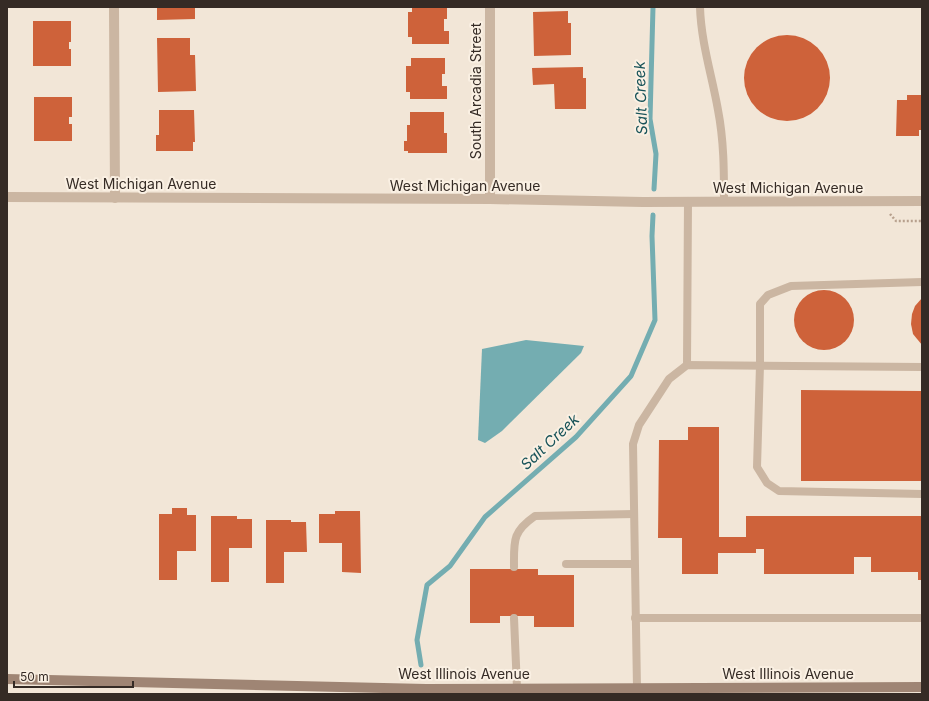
<svg xmlns="http://www.w3.org/2000/svg" width="929" height="701" font-family="Inter,sans-serif">
<style>
.water{fill:#74adb1}
.lines{fill:none;stroke-linecap:round;stroke-linejoin:round}
.stream{stroke:#74adb1;stroke-width:5}
.building{fill:#ce623a}
.path{stroke:#b7a08d;stroke-width:2.5;stroke-dasharray:2 2;stroke-linecap:butt}
.service{stroke:#cbb6a2;stroke-width:8}
.minor{stroke:#cbb6a2;stroke-width:10}
.secondary{stroke:#9f8574;stroke-width:10}
.labels{text-anchor:middle;stroke-width:4;stroke-linejoin:round;paint-order:stroke}
.street-label{font-size:14px;fill:#352b25;stroke:#faf0e3}
.water-label{font-size:15px;font-style:italic;fill:#185359;stroke:#faf0e3}
</style>
<rect width="100%" height="100%" fill="#f2e6d7"/>
<path class="water" d="M526,340L584,346L581,353L502,431L485,443L478,440L482,349Z"/>
<g class="lines">
<g class="stream">
<path d="M653,7L650,119L656,154L654,189"/>
<path d="M421,665L417,640L427,585L450,566L485,517L576,437L631,376L655,320L652,236L653,215"/>
</g>
</g>
<g class="building">
<path d="M157,7H195V19L157,20Z"/>
<path d="M412,7H447V19H444V31H449V44H412V37H408V12H412Z"/>
<path d="M568,11V23H571V55L534,56L533,12Z"/>
<path d="M33,21H71V42H69V49H71V66H33Z"/>
<circle cx="787" cy="78" r="43"/>
<path d="M157,38H190V55H195L196,91L158,92Z"/>
<path d="M411,58H445V74H442V86H447V99H410V92H406V66H411Z"/>
<path d="M583,67V78H586V109H555L554,84L533,85L532,68Z"/>
<path d="M907,95H922V130H919V136H896L897,100H907Z"/>
<path d="M34,97H72V117H69V124H72V141H34Z"/>
<path d="M159,110H194L195,142H193V151H156V135H159Z"/>
<path d="M410,112H444V133H447V153H408V151H404V141H407V125H410Z"/>
<circle cx="824" cy="320" r="30"/>
<path d="M922,298V345L913,334L911,324L912,314L915,306Z"/>
<path d="M801,390L922,391V481H801Z"/>
<path d="M688,427H719V537H746V516H922V580H918V572H871V557H854V574H764V549H756V553H718V574H682V538H658L659,440H688Z"/>
<path d="M172,508H187V515H196V551H177V580H159V514H172Z"/>
<path d="M335,511H360L361,573L342,572V543H319V514H335Z"/>
<path d="M211,516H237V519H252V548H229V582H211Z"/>
<path d="M266,520H291V522H306L307,552H284V583H266Z"/>
<path d="M470,569H538V575H574V627H534V616H500V623H470Z"/>
</g>
<g class="lines">
<path class="path" d="M890,214L896,221H922"/>
<g class="service">
<path d="M700,7C701,42 712,76 718,110C724,141 724,171 724,202"/>
<path d="M922,282L791,286L768,295L760,304V365L757,467L767,483L779,491L922,494"/>
<path d="M687,365L688,202"/>
<path d="M566,564H634"/>
<path d="M514,567C514,541 512,532 535,516L634,514"/>
<path d="M514,618L517,688"/>
<path d="M635,618H922"/>
<path d="M637,688L633,444L639,425L669,379L687,365L922,367"/>
</g>
<g class="minor">
<path d="M114,7L115,198"/>
<path d="M490,7V199"/>
<path d="M7,197L490,199L643,202L922,201"/>
</g>
<path class="secondary" d="M7,679L426,689L922,687"/>
</g>
<g class="labels">
<g class="street-label">
<text transform="translate(476 91) rotate(-90)" y="5">South Arcadia Street</text>
<text x="141" y="189">West Michigan Avenue</text>
<text x="465" y="191">West Michigan Avenue</text>
<text x="788" y="193">West Michigan Avenue</text>
<text x="464" y="679">West Illinois Avenue</text>
<text x="788" y="679">West Illinois Avenue</text>
</g>
<g class="water-label">
<text transform="translate(641 98) rotate(-92)" y="5">Salt Creek</text>
<text transform="translate(550 442) rotate(-43)" y="5">Salt Creek</text>
</g>
</g>
<rect width="929" height="701" fill="none" stroke="#352b25" stroke-width="16"/>
<path d="M14 681v6h119v-6" fill="none" stroke="#352b25" stroke-width="2"/>
<text x="20" y="681" font-size="12" fill="#352b25" stroke="#faf0e3" stroke-width="3" paint-order="stroke">50 m</text>
</svg>
